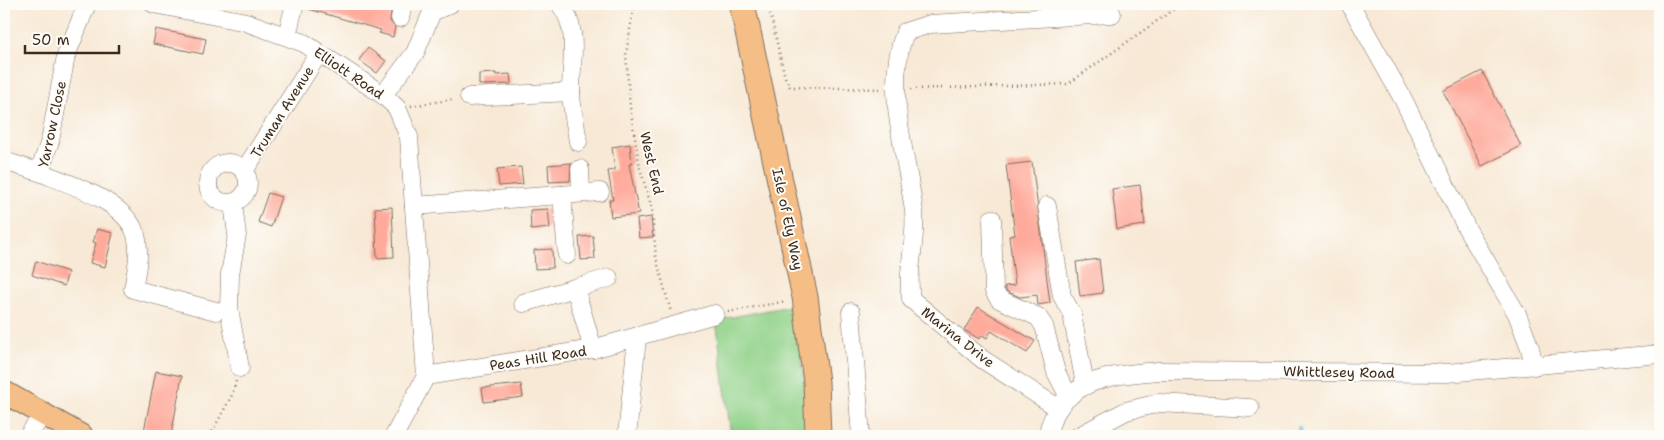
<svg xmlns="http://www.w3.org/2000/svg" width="1664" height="440" font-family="'Shantell Sans',sans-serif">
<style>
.green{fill:#90d188;stroke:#667e53}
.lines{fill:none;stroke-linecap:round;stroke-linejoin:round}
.stream{stroke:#5fb8dc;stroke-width:4}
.building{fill:#feab9c}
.minor-casing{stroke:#7d6d5e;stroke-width:19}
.major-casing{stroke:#7d6d5e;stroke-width:24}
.highway-casing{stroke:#7d6d5e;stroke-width:27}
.path{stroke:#7d6d5e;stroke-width:2.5;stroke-dasharray:1 4;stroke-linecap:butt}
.minor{stroke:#fff;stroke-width:18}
.major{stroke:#f6be87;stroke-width:22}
.highway{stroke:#f6be87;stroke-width:25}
.labels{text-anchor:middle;stroke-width:4;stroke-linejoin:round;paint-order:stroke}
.street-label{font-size:14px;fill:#3b2a1e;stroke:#fdfcf7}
</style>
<rect width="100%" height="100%" fill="#fdfcf7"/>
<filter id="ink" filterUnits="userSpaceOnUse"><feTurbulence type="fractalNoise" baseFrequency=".02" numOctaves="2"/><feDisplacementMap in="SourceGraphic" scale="10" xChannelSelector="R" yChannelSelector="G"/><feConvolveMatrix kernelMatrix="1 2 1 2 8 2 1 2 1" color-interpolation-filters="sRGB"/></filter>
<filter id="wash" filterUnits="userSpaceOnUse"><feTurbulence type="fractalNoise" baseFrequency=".0096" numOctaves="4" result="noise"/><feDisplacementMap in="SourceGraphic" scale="20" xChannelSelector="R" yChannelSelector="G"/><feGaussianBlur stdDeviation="1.12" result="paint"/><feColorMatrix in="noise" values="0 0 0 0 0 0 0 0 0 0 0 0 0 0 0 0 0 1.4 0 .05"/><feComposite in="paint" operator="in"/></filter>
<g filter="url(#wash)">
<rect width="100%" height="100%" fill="#f8e9d6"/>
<path class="green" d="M795,305L806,391V436H731L716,320Z"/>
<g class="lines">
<path class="stream" d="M1299,428L1300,436"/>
</g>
<g id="blocks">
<g class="building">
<path d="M305,4H357L391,11L390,21L395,27L393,37L379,33L381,30L305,8Z"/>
<path d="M156,29L206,39L203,54L153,44Z"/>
<path d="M368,48L386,61L377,73L359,60Z"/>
<path d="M1482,71L1521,146L1482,166L1443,91Z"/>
<path d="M496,73V75L510,74L511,84L479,85V74Z"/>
<path d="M630,144L632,164H629L639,214L611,217L609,200H613L608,171L615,170L612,147Z"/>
<path d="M1032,162L1050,303L1038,305L1037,295L1020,297L1006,291L1005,286L1015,285L1009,236L1015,235L1006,165Z"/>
<path d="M571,163L570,181L549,182L548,165Z"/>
<path d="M521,167L523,184L499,186L497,169Z"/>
<path d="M1140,185L1145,225L1117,229L1112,189Z"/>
<path d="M268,193L281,197L271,227L258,222Z"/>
<path d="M392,207L394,257L377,258L375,208Z"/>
<path d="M548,209L550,228L531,230L530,210Z"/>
<path d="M651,217L653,237L639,238L637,219Z"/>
<path d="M97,229L113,233L105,267L90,263L96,243L93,242Z"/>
<path d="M593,236L595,259L581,260L579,237Z"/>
<path d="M552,249L553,268L535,269L534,250Z"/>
<path d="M1099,259L1103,293L1080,296L1076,262Z"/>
<path d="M36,261L68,272L64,286L32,275Z"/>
<path d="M978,307L1035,341L1027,353L991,331L987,338L982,335L979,339L964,330Z"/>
<path d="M156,371L182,376L171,436H143Z"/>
<path d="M521,384L523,397L484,402L482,388Z"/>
</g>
</g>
</g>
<g filter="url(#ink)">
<use href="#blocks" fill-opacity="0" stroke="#7d6d5e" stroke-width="1"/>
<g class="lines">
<defs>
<g id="minor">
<path d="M87,4L66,56L50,141L39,172C69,184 126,201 136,235C141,252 136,272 133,289L216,311"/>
<path d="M154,4L246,22L304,43L383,95L397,108L409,137L426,376"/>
<path d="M560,4C580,30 571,60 571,91C571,108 576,125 578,142"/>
<path d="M1350,4L1403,99L1466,227L1517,314L1530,348L1534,366"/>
<path d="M400,18L403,4"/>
<path d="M287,35L295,4"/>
<path d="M383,95L415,53L432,12L450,4"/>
<path d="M469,97L571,92"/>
<path d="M4,161L39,172"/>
<circle cx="228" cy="183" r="20"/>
<path d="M580,169L581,193"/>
<path d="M244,171L319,53"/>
<path d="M562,195L567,255"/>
<path d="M233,203L237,235L230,274L229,309L240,368"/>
<path d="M414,206L600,192"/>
<path d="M1047,206L1062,296L1072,314L1085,385"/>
<path d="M992,219L994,291L999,299L1038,317L1044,326L1056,372L1069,397"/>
<path d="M575,288L609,278"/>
<path d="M523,303L575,288L593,349"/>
<path d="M851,312L861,436"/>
<path d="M1058,408L982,359L911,299C906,270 917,241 914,212C907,152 883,91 905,32L930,24L1112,14"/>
<path d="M28,436L43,414"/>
<path d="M394,436L426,376L593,349L715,314"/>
<path d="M627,436L637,338"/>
<path d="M1047,436C1059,380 1109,375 1158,371L1447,373L1660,354"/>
<path d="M1079,436L1126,411L1159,403L1250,408"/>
</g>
<path id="major" d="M4,392L82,436"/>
<path id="highway" d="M742,4L805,297L816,382L818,436"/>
</defs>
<use href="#minor" class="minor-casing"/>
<use href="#major" class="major-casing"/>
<use href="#highway" class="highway-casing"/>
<g class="path">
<path d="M634,4L626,55L630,107L640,168L652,209L656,258L671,312"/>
<path d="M768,4L785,77L790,87L883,89"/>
<path d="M911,89L1068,84L1181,4"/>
<path d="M411,106L455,99"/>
<path d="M728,312L787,301"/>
<path d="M210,436L232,395L236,381"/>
</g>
<use href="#minor" class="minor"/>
<use href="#major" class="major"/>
<use href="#highway" class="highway"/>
</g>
</g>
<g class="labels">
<g class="street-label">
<text transform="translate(349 73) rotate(34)" y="5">Elliott Road</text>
<text transform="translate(282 112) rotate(-58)" y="5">Truman Avenue</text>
<text transform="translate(52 124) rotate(-78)" y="5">Yarrow Close</text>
<text transform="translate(652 163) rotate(77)" y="5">West End</text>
<text transform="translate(788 219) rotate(78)" y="5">Isle of Ely Way</text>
<text transform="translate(958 337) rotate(38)" y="5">Marina Drive</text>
<text transform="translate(538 358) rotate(-9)" y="5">Peas Hill Road</text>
<text transform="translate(1339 372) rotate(1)" y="5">Whittlesey Road</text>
</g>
</g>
<rect width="1664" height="440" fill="none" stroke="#fdfcf7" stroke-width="20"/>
<path d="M25 45v8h94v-8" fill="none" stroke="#3b2a1e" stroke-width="2.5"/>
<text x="32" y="45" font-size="15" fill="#3b2a1e" stroke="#fdfcf7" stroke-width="4" paint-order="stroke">50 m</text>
</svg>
